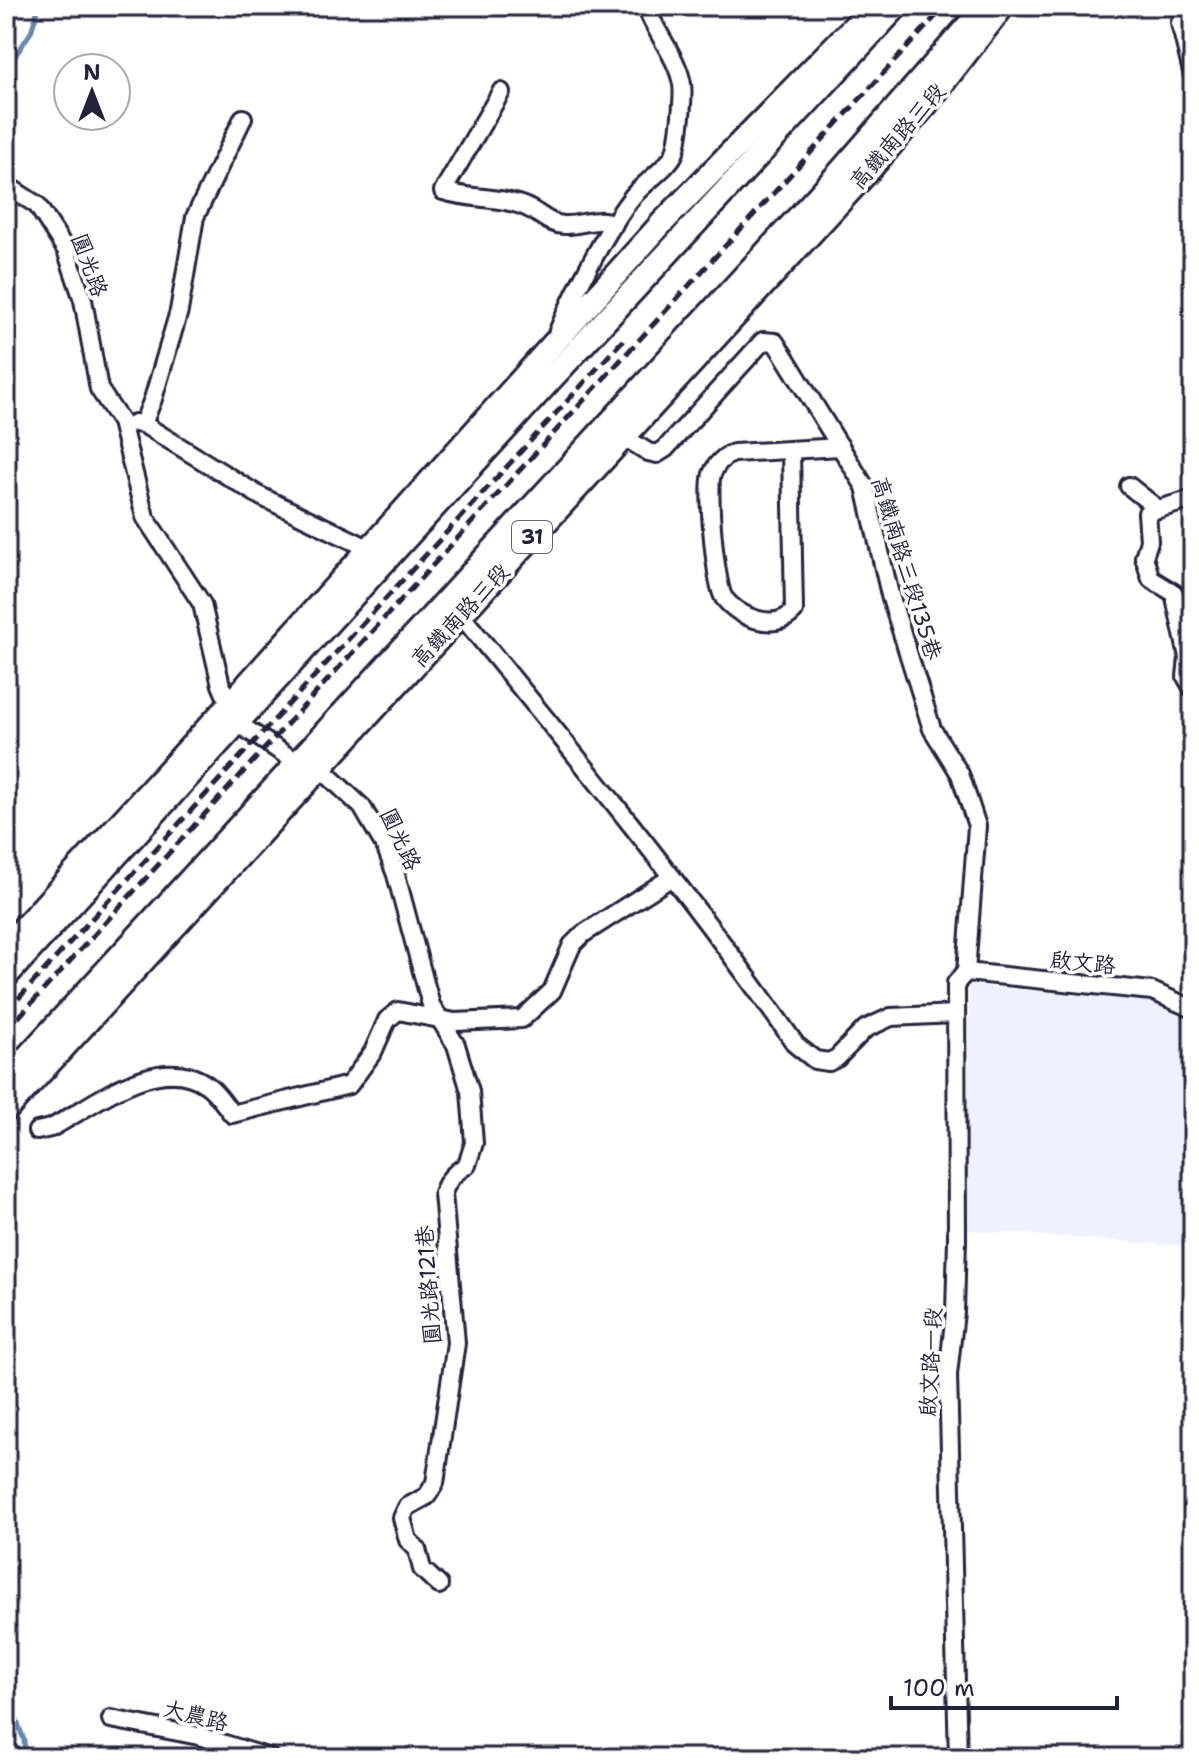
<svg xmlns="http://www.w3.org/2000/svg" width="1199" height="1764" font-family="'Shantell Sans','LXGW WenKai TC',sans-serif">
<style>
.built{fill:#eff2fe}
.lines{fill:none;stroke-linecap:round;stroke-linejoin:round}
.stream{stroke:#6b87ac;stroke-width:5}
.minor-casing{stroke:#22223b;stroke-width:22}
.major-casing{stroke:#22223b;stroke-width:28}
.minor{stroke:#fff;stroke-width:16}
.major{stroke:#fff;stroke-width:22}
.rail{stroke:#22223b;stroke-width:5;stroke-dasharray:12 6;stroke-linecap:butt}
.labels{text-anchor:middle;stroke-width:7;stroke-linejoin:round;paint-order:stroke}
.shield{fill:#fff;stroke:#646476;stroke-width:2}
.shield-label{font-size:20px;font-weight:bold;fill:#22223b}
.street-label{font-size:22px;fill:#22223b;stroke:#fff}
</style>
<rect width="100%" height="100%" fill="#fff"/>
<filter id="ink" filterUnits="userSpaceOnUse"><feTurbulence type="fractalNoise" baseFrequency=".0125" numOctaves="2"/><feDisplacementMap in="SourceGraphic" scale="16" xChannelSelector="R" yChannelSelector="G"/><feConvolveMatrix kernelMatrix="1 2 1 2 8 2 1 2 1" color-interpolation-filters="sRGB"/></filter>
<g filter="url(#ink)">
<path class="built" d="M969,985L1163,1003L1193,1019V1247L967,1230Z"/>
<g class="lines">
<g class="stream">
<path d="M6,70L31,32L39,6"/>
<path d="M6,1690L24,1740L25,1758"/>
</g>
<defs>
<g id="minor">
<path d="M1180,23L1193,76"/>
<path d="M501,92L443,191C471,200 506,196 530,209C542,215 549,224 564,225C581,226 597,216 614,224"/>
<path d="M6,185L37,205L66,250L83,300L99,389L121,422L145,517L202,604L221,685L237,723L298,763L320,768L362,807L386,848L396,875L431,1005L456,1045L470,1091L474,1143L467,1165C454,1173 448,1179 443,1193L456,1343L435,1483L427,1496L407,1507L402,1518L408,1540L417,1549L422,1569L439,1585"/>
<path d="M558,331C574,293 607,228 633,196C643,184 671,165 675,152C679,140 684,97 682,84C677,56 655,33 646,6"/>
<path d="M135,423L143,424L260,496L370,549"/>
<path d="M143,424L153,399L179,311L195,217L243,118"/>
<path d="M624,437L648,452L657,454L665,449L763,341L775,342L783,354L865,487L890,595L932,729L960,774L977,826L966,972"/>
<path d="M791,451L794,611C776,632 739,618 724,598C715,585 707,489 712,474C716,464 724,456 734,453L841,447"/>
<path d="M1129,486L1158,509L1193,499"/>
<path d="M1158,509L1147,513L1149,541L1144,557L1151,579L1174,593L1188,657L1186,677L1193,689"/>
<path d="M460,614C576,755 691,895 796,1045L815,1060L829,1062L837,1058L865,1029L891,1017L956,1014"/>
<path d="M966,972L1152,991L1193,1009"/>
<path d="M37,1131L51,1128C93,1106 159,1050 207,1085C217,1092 224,1104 232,1114L349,1085L373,1052L387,1020L398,1011L455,1022L522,1019L552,991L572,945L583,934L672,877"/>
<path d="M111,1719L199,1736L270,1758"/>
<path d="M958,1758L948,1375L955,1312L957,1239L956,983L966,972"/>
</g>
<g id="major">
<path d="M1184,6L1193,40"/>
<path d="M6,947L229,705L662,223L874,6"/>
<path d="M6,976L550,380L897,6"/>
<path d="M6,1080L840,172L981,11"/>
<path d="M6,1110L869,170L928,102L1003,6"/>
</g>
</defs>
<use href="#minor" class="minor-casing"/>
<use href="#major" class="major-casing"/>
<use href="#minor" class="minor"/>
<use href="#major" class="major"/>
<g class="rail">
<path d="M6,1012L625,338"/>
<path d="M6,1031L945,6"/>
</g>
</g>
</g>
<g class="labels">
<rect class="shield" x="512" y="521" width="40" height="32" rx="6"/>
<g class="shield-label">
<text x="532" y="544">31</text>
</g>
<g class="street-label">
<text transform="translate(897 136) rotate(-49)" y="8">高鐵南路三段</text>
<text transform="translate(90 265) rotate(70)" y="8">圓光路</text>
<text transform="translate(907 568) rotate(73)" y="8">高鐵南路三段135巷</text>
<text transform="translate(460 615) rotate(-47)" y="8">高鐵南路三段</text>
<text transform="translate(401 839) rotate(65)" y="8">圓光路</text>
<text transform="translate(1083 962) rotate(6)" y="8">啟文路</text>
<text transform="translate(428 1285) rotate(-94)" y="8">圓光路121巷</text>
<text transform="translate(930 1362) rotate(-87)" y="8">啟文路一段</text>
<text transform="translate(196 1715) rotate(14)" y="8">大農路</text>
</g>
</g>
<rect width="1199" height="1764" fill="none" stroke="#fff" stroke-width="32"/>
<rect x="16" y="16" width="1167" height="1732" fill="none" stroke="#22223b" stroke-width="3" filter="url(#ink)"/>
<g transform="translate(92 92)"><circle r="38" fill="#ffffff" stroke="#a7a7b1" stroke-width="2"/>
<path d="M0-6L14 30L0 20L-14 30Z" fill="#22223b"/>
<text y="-12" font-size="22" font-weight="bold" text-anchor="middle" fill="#22223b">N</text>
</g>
<path d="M891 1696v12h226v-12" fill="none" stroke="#22223b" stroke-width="4"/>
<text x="903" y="1696" font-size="24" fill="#22223b" stroke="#ffffff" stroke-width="6" paint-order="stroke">100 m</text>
</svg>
